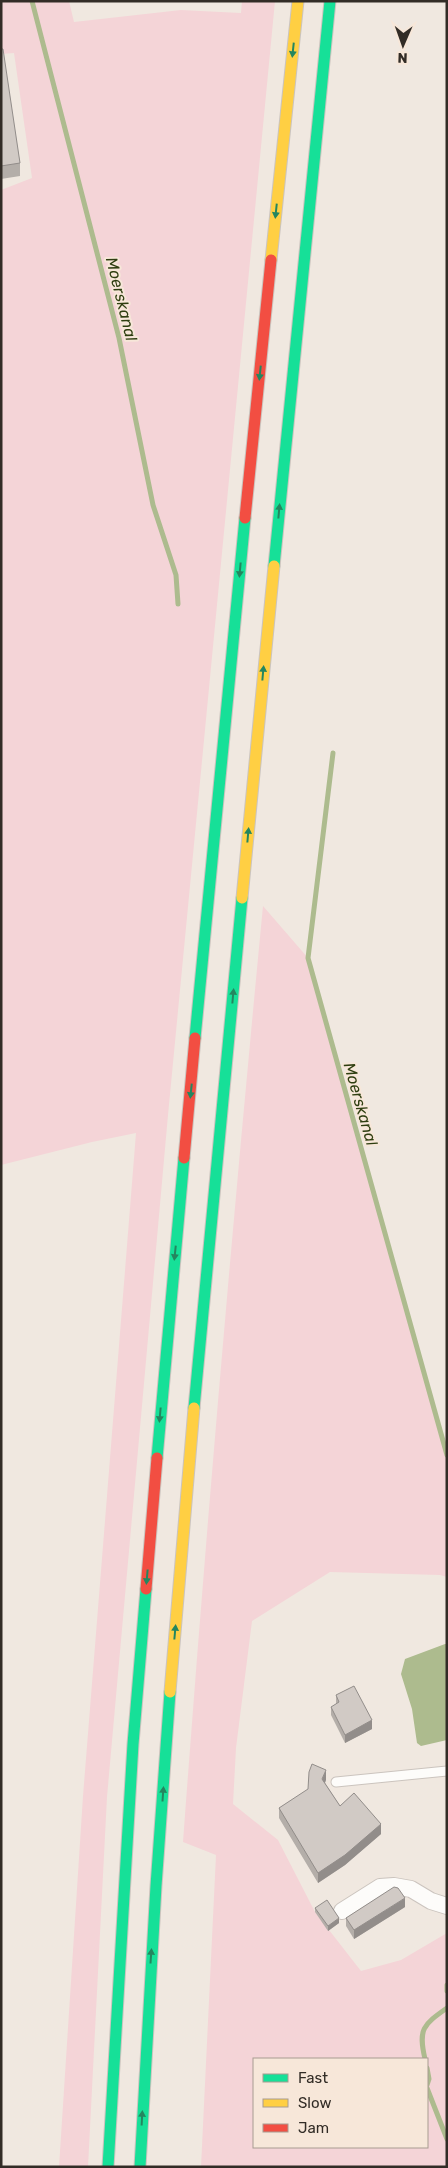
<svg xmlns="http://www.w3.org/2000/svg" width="448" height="2168" font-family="Rubik,sans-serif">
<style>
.green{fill:#f4d4d7;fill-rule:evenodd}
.water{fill:#adbb8e}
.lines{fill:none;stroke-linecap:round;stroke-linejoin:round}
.stream{stroke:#adbb8e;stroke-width:5}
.lane-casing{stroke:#cbc4be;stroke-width:11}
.street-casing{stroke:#cbc4be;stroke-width:18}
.fast-casing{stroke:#cbc4be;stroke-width:13}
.slow-casing{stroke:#cbc4be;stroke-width:13}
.jam-casing{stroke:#cbc4be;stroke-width:13}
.lane{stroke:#fdfcfa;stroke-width:9}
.street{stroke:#fdfcfa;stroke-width:16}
.fast{stroke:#16e098;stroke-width:11}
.slow{stroke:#ffcf43;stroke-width:11}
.jam{stroke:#f24e42;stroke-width:11}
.wall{fill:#b4aea9}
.shaded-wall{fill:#928d8a}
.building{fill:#d1cac5;stroke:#928d8a}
.oneway{fill:#24865f}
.labels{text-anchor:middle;stroke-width:4;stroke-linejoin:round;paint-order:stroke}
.water-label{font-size:16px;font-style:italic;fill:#2e3e10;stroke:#f7e7d9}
</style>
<rect width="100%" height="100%" fill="#f0e8e0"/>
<g class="green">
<path d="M1,1H69L74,22L181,10L241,13L242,1H275L168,1115L107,1797L88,2167H59L83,1796L136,1133L92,1142L1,1165V190L32,178L14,53L1,54Z"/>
<path d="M263,906L308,958L447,1455V1577L440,1575L330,1572L252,1621L236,1748L233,1804L278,1840L315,1912L361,1971L401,1960L447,1933V2167H201L216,1855L183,1842C206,1529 233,1218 263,906ZM254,2059H427V2147H254Z"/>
</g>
<path class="water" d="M445,1644H447V1740L421,1746L417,1743L412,1709L401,1674L405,1659Z"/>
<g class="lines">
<g class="stream">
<path d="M32,1L119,338L153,505L176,575L178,604"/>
<path d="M333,753L308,958L447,1455"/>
<path d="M447,1985V1991"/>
<path d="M425,2059C418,2029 423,2025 447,2008"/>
<path d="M427,2068L429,2079L427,2085"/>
<path d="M427,2088L447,2139"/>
</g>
<defs>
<path id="lane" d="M336,1782L447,1771"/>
<path id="street" d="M342,1911L380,1887L394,1886L411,1889L431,1901L447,1906"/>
<g id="fast">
<path d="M274,566L330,1"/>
<path d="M195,1038L245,518"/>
<path d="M194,1408L242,898"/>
<path d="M157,1458L184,1158"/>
<path d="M108,2167L133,1744L146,1589"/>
<path d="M140,2167L156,1886L170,1692"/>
</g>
<g id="slow">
<path d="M271,260L298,1"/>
<path d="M242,898L274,566"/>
<path d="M170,1692L194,1408"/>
</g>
<g id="jam">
<path d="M245,518L271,260"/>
<path d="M184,1158L195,1038"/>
<path d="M146,1589L157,1458"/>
</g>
</defs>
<use href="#lane" class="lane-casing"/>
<use href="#street" class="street-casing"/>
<use href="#fast" class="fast-casing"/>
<use href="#slow" class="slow-casing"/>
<use href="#jam" class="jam-casing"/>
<use href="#lane" class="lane"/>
<use href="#street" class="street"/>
<use href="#fast" class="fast"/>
<use href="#slow" class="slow"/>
<use href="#jam" class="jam"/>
</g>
<g class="wall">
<path d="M1,49L20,163V176L1,179Z"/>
<path d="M336,1695L372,1729L345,1743L331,1715V1707L336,1704Z"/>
<path d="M326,1780L325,1783L340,1806L381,1834L345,1865L318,1883L279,1818V1808Z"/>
<path d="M405,1907L354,1939L346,1926V1918Z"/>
<path d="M315,1908L339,1923L328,1931L315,1912Z"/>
</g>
<g class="shaded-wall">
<path d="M372,1720V1729L345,1743V1735Z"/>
<path d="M326,1770V1780L322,1789V1779Z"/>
<path d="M381,1824V1834L345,1865L318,1883V1873Z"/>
<path d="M405,1898V1907L354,1939V1930Z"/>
<path d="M339,1918V1923L328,1931V1926Z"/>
</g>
<g class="building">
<path d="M1,49H3L20,163L1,166Z"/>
<path d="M354,1686L372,1720L345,1735L331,1707L339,1702L336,1695Z"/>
<path d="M312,1764L326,1770L322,1779L340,1806L354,1793L381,1824L345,1855L318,1873L279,1808L308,1789L309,1772Z"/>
<path d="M394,1887L398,1888L405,1898L354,1930L346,1918Z"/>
<path d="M327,1900L339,1918L328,1926L315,1908Z"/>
</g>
<defs><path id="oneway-solid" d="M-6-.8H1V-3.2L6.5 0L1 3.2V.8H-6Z" transform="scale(1.25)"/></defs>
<g class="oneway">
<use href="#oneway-solid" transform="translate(293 50) rotate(96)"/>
<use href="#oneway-solid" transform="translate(276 211) rotate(96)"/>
<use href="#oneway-solid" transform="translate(260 373) rotate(96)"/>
<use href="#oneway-solid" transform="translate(279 511) rotate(-85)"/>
<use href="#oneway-solid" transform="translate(240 570) rotate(95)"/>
<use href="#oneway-solid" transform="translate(263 673) rotate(-85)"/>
<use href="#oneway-solid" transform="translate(248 835) rotate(-85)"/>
<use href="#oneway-solid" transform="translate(233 996) rotate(-85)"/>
<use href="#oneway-solid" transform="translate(191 1091) rotate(96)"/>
<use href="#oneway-solid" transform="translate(175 1253) rotate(96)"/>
<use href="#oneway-solid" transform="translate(160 1415) rotate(95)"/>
<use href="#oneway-solid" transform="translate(147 1577) rotate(95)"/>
<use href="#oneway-solid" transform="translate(175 1632) rotate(-85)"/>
<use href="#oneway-solid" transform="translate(163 1794) rotate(-86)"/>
<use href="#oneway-solid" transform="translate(151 1956) rotate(-86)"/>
<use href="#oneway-solid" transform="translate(142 2118) rotate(-87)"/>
</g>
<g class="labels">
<g class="water-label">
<text transform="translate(122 299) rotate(76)" y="6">Moerskanal</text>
<text transform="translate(361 1104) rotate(74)" y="6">Moerskanal</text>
</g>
</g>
<rect width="448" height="2168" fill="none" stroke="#322c26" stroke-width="5"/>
<rect x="253" y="2058" width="175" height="90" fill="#f7e7d9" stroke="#a89c91"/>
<rect x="263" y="2074" width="25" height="8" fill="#16e098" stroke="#a89c91"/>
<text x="298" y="2083" font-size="15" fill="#322c26">Fast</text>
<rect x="263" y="2099" width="25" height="8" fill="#ffcf43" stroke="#a89c91"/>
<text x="298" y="2108" font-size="15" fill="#322c26">Slow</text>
<rect x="263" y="2124" width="25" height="8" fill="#f24e42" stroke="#a89c91"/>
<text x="298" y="2133" font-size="15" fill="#322c26">Jam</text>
<g transform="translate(403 45) rotate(182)" stroke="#f7e7d9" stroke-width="4" paint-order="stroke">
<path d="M0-4L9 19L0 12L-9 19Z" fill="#322c26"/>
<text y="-8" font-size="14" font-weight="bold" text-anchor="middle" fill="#322c26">N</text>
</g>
</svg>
